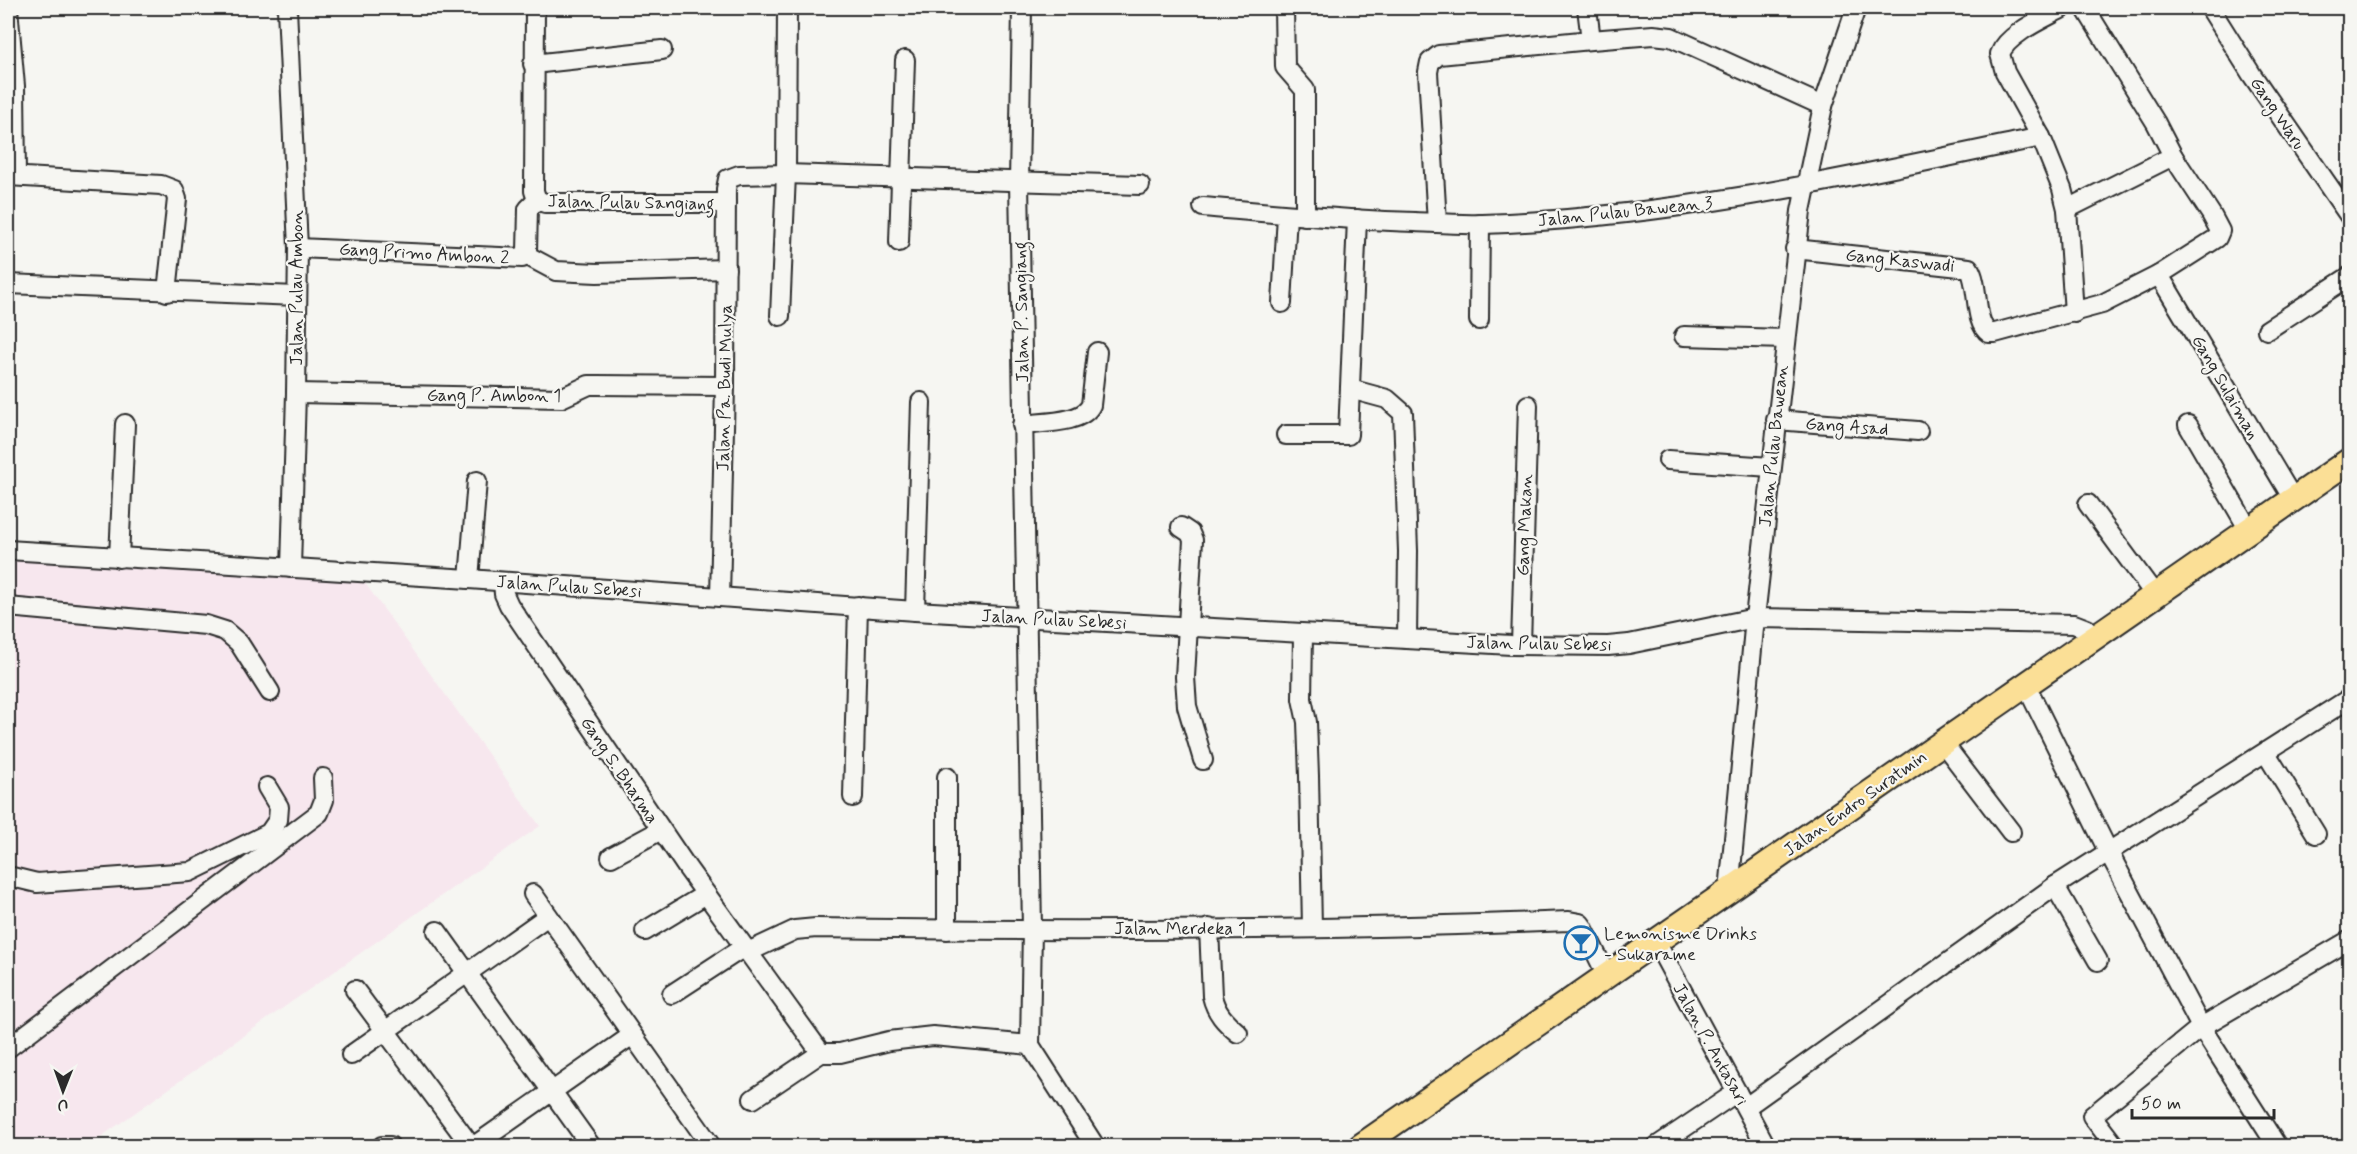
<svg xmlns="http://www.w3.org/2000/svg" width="2357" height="1154" font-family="Mynerve,sans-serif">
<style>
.built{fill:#f7e7ee}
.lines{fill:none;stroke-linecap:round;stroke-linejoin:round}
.minor-casing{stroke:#2b2b2b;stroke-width:22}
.major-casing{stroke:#2b2b2b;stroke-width:28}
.minor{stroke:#f6f6f2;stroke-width:18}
.major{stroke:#fbdf96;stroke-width:24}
.labels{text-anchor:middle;stroke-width:4.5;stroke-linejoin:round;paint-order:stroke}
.street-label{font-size:18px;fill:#2b2b2b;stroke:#f6f6f2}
.poi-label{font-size:18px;fill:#2b2b2b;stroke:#f6f6f2;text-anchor:start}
</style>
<rect width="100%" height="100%" fill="#f6f6f2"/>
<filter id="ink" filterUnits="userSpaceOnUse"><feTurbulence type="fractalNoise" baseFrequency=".0167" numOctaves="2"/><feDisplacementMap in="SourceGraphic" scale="12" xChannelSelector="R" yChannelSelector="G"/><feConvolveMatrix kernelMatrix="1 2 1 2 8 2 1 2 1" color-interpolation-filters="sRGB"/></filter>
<g filter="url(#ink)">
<path class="built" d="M8,557L362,579L540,826L88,1146H8Z"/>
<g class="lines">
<defs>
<g id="minor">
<path d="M8,8L15,86L16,176"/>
<path d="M287,8L298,248L296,393L291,568"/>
<path d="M535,8L534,191L537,200"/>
<path d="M1022,8L1019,182L1032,929L1030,1045L1095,1146"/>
<path d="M1284,8L1285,67L1305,90V216"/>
<path d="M1587,8L1591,40"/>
<path d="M2063,8C2045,18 2007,34 2000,54L2005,72L2041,137L2062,189L2067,209L2074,313"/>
<path d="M2210,8L2252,75L2350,217"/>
<path d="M533,64L662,50"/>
<path d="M8,176L161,185L174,190L177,199L167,292"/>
<path d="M537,200L545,203H726"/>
<path d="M1203,207C1273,213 1344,220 1415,222C1437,223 1460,225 1483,224C1672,218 1856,176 2041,137"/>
<path d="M2067,209L2173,156L2156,123L2085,8"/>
<path d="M1437,223L1428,72L1430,62L1439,55L1591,40L1653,35L1671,37L1823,106"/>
<path d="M899,242L905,60"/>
<path d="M298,248L522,258L527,251L528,209L537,200"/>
<path d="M1795,249L1969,268C1980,285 1973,322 1989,333H1995L2102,304L2159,275L2217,238L2220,231L2211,214L2173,156"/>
<path d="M526,255L556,271L597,273L726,269"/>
<path d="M2159,275L2293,499"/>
<path d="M8,284L297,296"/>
<path d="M1282,303L1287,215"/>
<path d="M780,316L786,174L787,8"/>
<path d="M1479,320L1480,224"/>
<path d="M2267,330L2350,276"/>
<path d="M1684,336L1785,339"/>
<path d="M1350,389L1387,399L1403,413L1408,551L1407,639"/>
<path d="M296,393L561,398L589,385H596L725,386"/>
<path d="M1776,420L1918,431"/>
<path d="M1022,425C1042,422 1082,424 1091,405L1097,352"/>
<path d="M2188,425L2249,530"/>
<path d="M1286,435H1348L1357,219"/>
<path d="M1668,460L1771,467"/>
<path d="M2088,504L2155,595"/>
<path d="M1181,527L1190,533L1193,540L1185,677L1187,706L1203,760"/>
<path d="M8,550L469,579L915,611L1511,645L1608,646L1629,644L1755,618L2074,624L2087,629L2095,637"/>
<path d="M119,558L125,424"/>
<path d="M469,579L477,481"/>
<path d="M503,582L504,594L509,605L688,869L821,1053"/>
<path d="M720,597L725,386L726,189L728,179L739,175L786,174L1140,185"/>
<path d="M8,607L206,625L225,631L239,643L270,692"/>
<path d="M915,611L921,402"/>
<path d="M1303,634L1302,699L1307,722L1309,776L1312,927"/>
<path d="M1521,645L1528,405"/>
<path d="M2026,685L2108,851L2201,1027L2277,1146"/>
<path d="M1943,743L2011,832"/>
<path d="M2266,753L2316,834"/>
<path d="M947,777V930"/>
<path d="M853,797L858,606"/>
<path d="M611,857L661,830"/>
<path d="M8,876L37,883L190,872L269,833L278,820L279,807L267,787"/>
<path d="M2055,886L2098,961"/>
<path d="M1729,891L1755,618L1801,211L1823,106L1856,8"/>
<path d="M533,894L711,1146"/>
<path d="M1209,928L1212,996C1216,1013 1225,1022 1238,1033"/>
<path d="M437,931L591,1146"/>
<path d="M645,931L706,894"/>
<path d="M1656,942L1766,1146"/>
<path d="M748,952L795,930L816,928C1067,932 1318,931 1569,921L1580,923L1583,927L1607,976"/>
<path d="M355,990L471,1146"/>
<path d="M672,994L744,947"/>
<path d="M8,1048L319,813L324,800L323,778"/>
<path d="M351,1055L548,916"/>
<path d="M753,1099L821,1053H840L889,1041L933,1036L1030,1045"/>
<path d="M1746,1107L2055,886L2350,698"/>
<path d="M382,1146H390"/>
<path d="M474,1146L631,1036"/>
<path d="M1657,1146L1737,1092"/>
<path d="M2115,1146L2092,1116L2201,1027L2350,940"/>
</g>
<path id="major" d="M1361,1146L2350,460"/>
</defs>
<use href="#minor" class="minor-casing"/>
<use href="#major" class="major-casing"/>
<use href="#minor" class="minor"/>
<use href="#major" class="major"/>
</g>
</g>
<defs>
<symbol id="bar-ring" viewBox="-11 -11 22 22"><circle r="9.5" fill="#f6f6f2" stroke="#1f6fb2" stroke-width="1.5"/><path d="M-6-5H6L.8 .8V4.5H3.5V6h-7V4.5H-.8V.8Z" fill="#1f6fb2"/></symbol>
</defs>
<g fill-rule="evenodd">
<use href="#bar-ring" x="1562" y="924" width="38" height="38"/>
</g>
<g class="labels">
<g class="street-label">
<text transform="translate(2278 113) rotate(56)" y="6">Gang Waru</text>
<text transform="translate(631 202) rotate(1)" y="6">Jalan Pulau Sangiang</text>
<text transform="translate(1625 211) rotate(-6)" y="6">Jalan Pulau Bawean 3</text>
<text transform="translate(424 253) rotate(3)" y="6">Gang Primo Ambon 2</text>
<text transform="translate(1900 260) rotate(6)" y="6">Gang Kaswadi</text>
<text transform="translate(296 288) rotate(-90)" y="6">Jalan Pulau Ambon</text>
<text transform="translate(1021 312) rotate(-91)" y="6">Jalan P. Sangiang</text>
<text transform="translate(2226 387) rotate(60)" y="6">Gang Sulaiman</text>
<text transform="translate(724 388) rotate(-89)" y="6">Jalan Pa. Budi Mulya</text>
<text x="494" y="401">Gang P. Ambon 1</text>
<text transform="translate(1847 426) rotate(4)" y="6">Gang Asad</text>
<text transform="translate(1773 446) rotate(-84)" y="6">Jalan Pulau Bawean</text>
<text transform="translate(1524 525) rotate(-88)" y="6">Gang Makan</text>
<text transform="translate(569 586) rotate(4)" y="6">Jalan Pulau Sebesi</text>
<text transform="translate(1054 619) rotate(3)" y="6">Jalan Pulau Sebesi</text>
<text transform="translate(1539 643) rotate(1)" y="6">Jalan Pulau Sebesi</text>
<text transform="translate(620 770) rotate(56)" y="6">Gang S. Bharma</text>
<text transform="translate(1855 803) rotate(-35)" y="6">Jalan Endro Suratmin</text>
<text x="1180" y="934">Jalan Merdeka 1</text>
<text transform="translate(1711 1044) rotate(61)" y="6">Jalan P. Antasari</text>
</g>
<g class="poi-label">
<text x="1604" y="939">Lemonisme Drinks<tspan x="1604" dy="21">- Sukarame</tspan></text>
</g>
</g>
<rect width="2357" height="1154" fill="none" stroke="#f6f6f2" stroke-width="30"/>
<rect x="15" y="15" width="2327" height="1124" fill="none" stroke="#2b2b2b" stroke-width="2" filter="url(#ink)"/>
<g transform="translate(63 1091) rotate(181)" stroke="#f6f6f2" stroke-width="4.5" paint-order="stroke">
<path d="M0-4.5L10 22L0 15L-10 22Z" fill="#2b2b2b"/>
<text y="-9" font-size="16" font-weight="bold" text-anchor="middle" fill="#2b2b2b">U</text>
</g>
<path d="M2132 1109v9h142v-9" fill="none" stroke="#2b2b2b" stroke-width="3"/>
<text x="2141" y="1109" font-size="18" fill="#2b2b2b" stroke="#f6f6f2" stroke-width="4.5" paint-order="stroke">50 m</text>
</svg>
